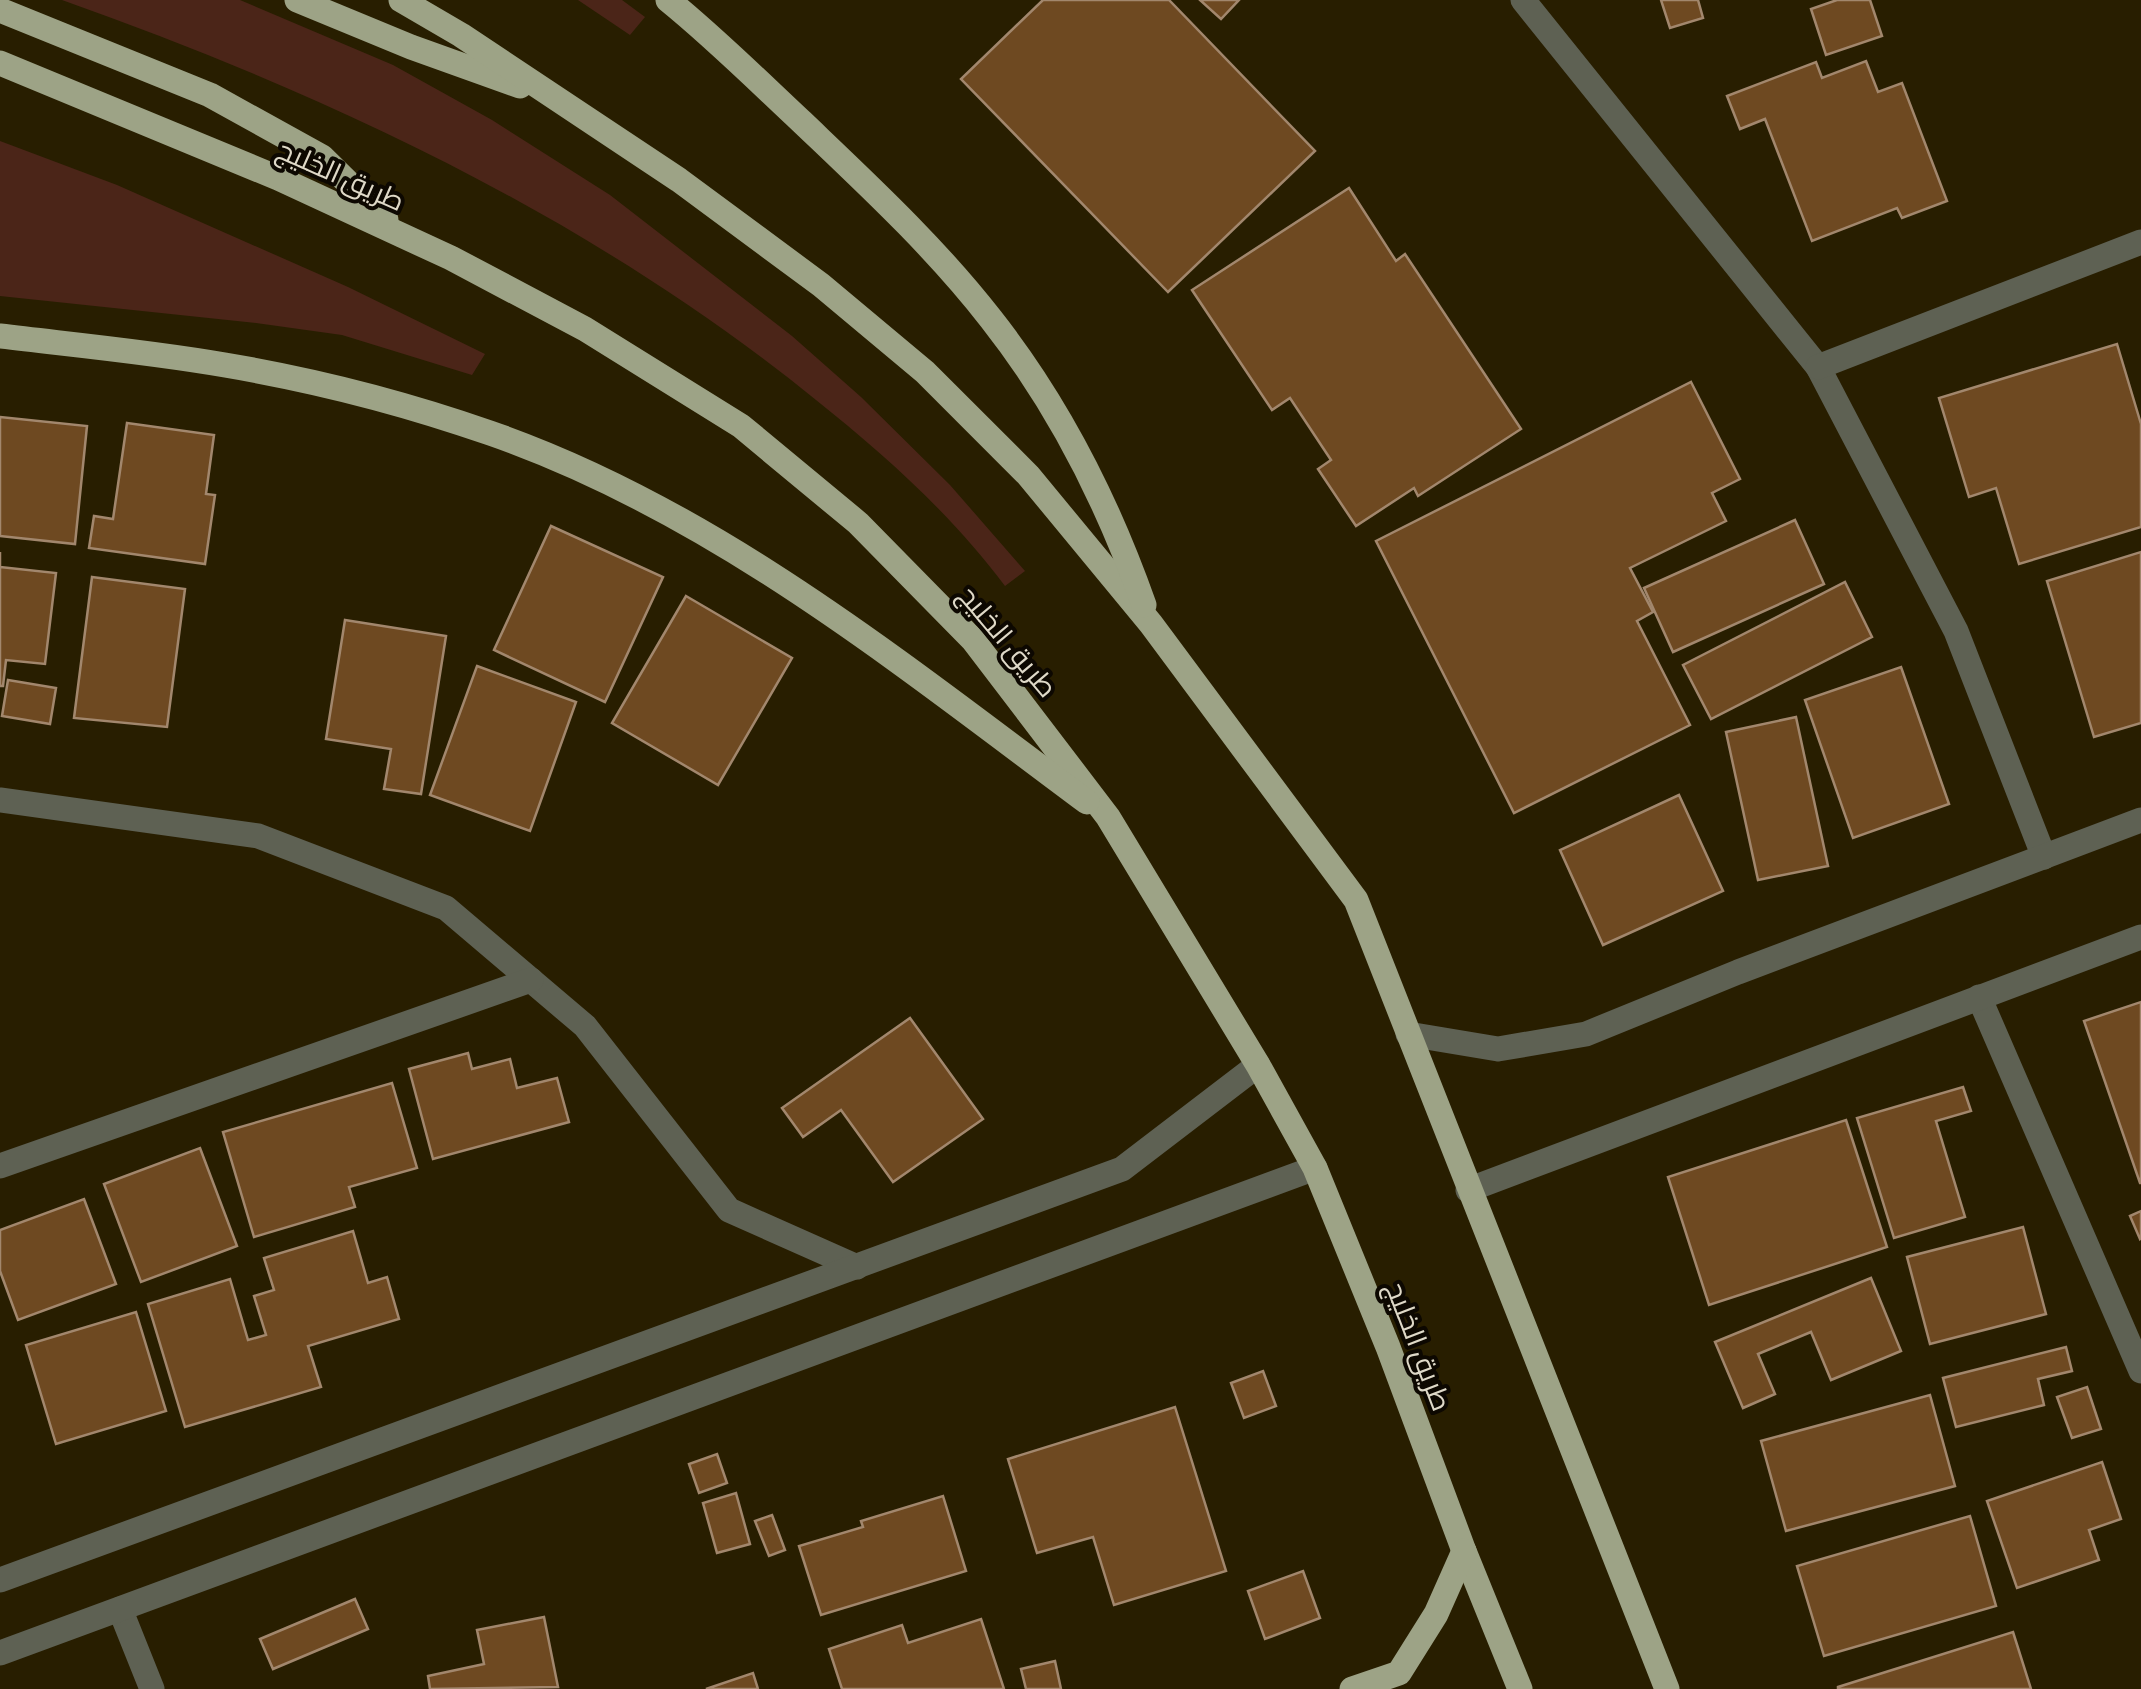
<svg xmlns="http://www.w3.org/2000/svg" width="2141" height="1689" font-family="Commissioner,Cairo,sans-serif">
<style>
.green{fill:#4b2518}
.building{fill:#6e4921;stroke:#a2876d;stroke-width:2.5}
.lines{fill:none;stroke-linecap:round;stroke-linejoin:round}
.minor{stroke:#5e6153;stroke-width:25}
.major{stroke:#9da386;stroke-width:25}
.labels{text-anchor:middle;stroke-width:8;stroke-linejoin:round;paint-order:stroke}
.street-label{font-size:28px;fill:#dfd9c8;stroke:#0d0801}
</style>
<rect width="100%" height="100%" fill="#281e00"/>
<g class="green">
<path d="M62,0H240L393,65L492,120L610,195L792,336L861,397L950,485L1025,571L1005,586C952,515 885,455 816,400C593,219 332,96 62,0Z"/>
<path d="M578,0H622L645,17L630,35Z"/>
<path d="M0,141L117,185L348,287L485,354L472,375L342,335L256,323L0,296Z"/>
</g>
<g class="building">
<path d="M1043,0H1169L1315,151L1168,292L961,79Z"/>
<path d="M1200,0H1239L1221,19Z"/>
<path d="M1661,0H1698L1703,18L1670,28Z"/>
<path d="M1837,0H1870L1882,36L1826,55L1811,9Z"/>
<path d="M1866,61L1878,92L1902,83L1947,201L1902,218L1897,208L1812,241L1765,119L1740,129L1727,96L1816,62L1822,78Z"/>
<path d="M1349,188L1396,261L1405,254L1521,429L1418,496L1414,488L1356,526L1318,469L1331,460L1290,398L1272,410L1192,290Z"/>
<path d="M2117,344L2141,424V527L2019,564L1996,488L1969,497L1939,398Z"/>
<path d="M1691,382L1740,479L1712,493L1726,521L1630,568L1653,612L1637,621L1690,725L1514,813L1376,541Z"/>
<path d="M0,417L87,426L75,544L0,536Z"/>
<path d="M127,423L214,435L206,494L215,495L205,564L89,548L94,516L113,519Z"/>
<path d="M1795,520L1824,584L1673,652L1644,588Z"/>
<path d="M551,526L663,577L605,702L494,650Z"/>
<path d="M0,552V567L56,573L45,664L6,660L3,686H0Z"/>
<path d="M2141,552V723L2094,737L2047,581Z"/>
<path d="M92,577L185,589L167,727L74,718Z"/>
<path d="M1845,582L1872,637L1711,719L1683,665Z"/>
<path d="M686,596L792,658L718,785L612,723Z"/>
<path d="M345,620L446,636L421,794L384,789L391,749L326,739Z"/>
<path d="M477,666L576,702L530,831L430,795Z"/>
<path d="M1901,667L1949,804L1853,838L1805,700Z"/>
<path d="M8,680L56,688L50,724L2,716Z"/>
<path d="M1796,717L1828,866L1758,880L1726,732Z"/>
<path d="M1679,795L1723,891L1603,945L1560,850Z"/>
<path d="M2141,1002V1183H2140L2084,1021Z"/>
<path d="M910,1018L983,1119L893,1182L841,1110L803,1137L782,1108Z"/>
<path d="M468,1053L472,1069L510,1059L517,1088L557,1078L569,1122L433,1159L409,1069Z"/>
<path d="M392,1083L417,1168L349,1187L355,1207L254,1237L223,1132Z"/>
<path d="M1963,1087L1971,1111L1936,1121L1965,1217L1894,1238L1857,1118Z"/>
<path d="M1846,1120L1887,1247L1709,1305L1668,1177Z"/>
<path d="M200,1148L237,1246L141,1282L104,1184Z"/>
<path d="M84,1199L116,1284L18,1320L0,1271V1230Z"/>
<path d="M2141,1211V1238L2140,1239L2130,1216Z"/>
<path d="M2023,1227L2046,1314L1930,1344L1907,1257Z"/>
<path d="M353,1231L368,1283L387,1277L399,1319L308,1346L321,1387L185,1427L148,1304L230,1279L248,1340L266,1335L254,1296L274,1290L264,1258Z"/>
<path d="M1871,1278L1901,1351L1831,1380L1811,1332L1758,1354L1775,1394L1743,1408L1715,1342Z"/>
<path d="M136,1312L166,1411L56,1444L26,1345Z"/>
<path d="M2066,1347L2072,1371L2038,1379L2044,1405L1956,1427L1943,1378Z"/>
<path d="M1263,1371L1276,1406L1244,1418L1231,1383Z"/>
<path d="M2087,1387L2101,1429L2072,1438L2057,1397Z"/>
<path d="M1930,1395L1955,1486L1786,1531L1761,1441Z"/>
<path d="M1175,1407L1226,1571L1114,1605L1093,1537L1037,1553L1008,1459Z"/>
<path d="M717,1454L727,1483L699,1493L689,1464Z"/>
<path d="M2102,1462L2121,1519L2089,1530L2099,1560L2017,1588L1987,1501Z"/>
<path d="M736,1493L750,1544L717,1553L703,1503Z"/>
<path d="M943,1496L966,1571L821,1615L799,1546L863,1527L861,1521Z"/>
<path d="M772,1515L785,1550L769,1556L755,1521Z"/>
<path d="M1970,1516L1996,1606L1824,1656L1797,1566Z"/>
<path d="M1303,1571L1320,1618L1265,1639L1248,1591Z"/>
<path d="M355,1599L368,1629L273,1669L260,1639Z"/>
<path d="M544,1617L558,1687L430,1689L428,1676L484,1664L477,1630Z"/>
<path d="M981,1619L1004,1689H842L829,1649L902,1625L908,1643Z"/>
<path d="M2013,1632L2031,1689H1838V1687Z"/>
<path d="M1055,1661L1061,1689H1026L1021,1669Z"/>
<path d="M753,1673L758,1689H706Z"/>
</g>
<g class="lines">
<g class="minor">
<path d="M1523,0L1818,367L1956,631L2044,857"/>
<path d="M1818,367L2141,242"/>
<path d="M0,800L258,836L446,908L585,1026L729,1210L857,1267"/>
<path d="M1979,997L2141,1371"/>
<path d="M1408,1034L1498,1049L1586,1034L1738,972L2141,820"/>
<path d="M0,1166L531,980"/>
<path d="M1468,1190L2141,937"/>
<path d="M0,1580L1122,1169L1258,1065"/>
<path d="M120,1609L152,1689"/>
<path d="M0,1653L1315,1168"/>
</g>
<g class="major">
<path d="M297,0L411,47L520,86"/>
<path d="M401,0L461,35L679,180L821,285L925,372L1028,475L1151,624L1356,900L1667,1689"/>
<path d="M668,0C715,38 758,81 802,122C868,185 935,247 991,319C1058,404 1108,503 1144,605"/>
<path d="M0,10L210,95L322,157L386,220"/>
<path d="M0,63L278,178L451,258L585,329L741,426L858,523L973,640L1108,817L1258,1065L1315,1168L1388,1347L1464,1551L1520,1689"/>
<path d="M0,336C75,345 151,352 225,365C314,380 404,403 490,433C712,510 900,663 1087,802"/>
<path d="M1352,1689L1399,1673L1436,1614L1464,1551"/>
</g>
</g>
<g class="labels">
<g class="street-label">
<text transform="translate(341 175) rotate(24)" y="10">طريق الخليج</text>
<text transform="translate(1008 641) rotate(50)" y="10">طريق الخليج</text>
<text transform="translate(1419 1346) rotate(69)" y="10">طريق الخليج</text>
</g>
</g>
</svg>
